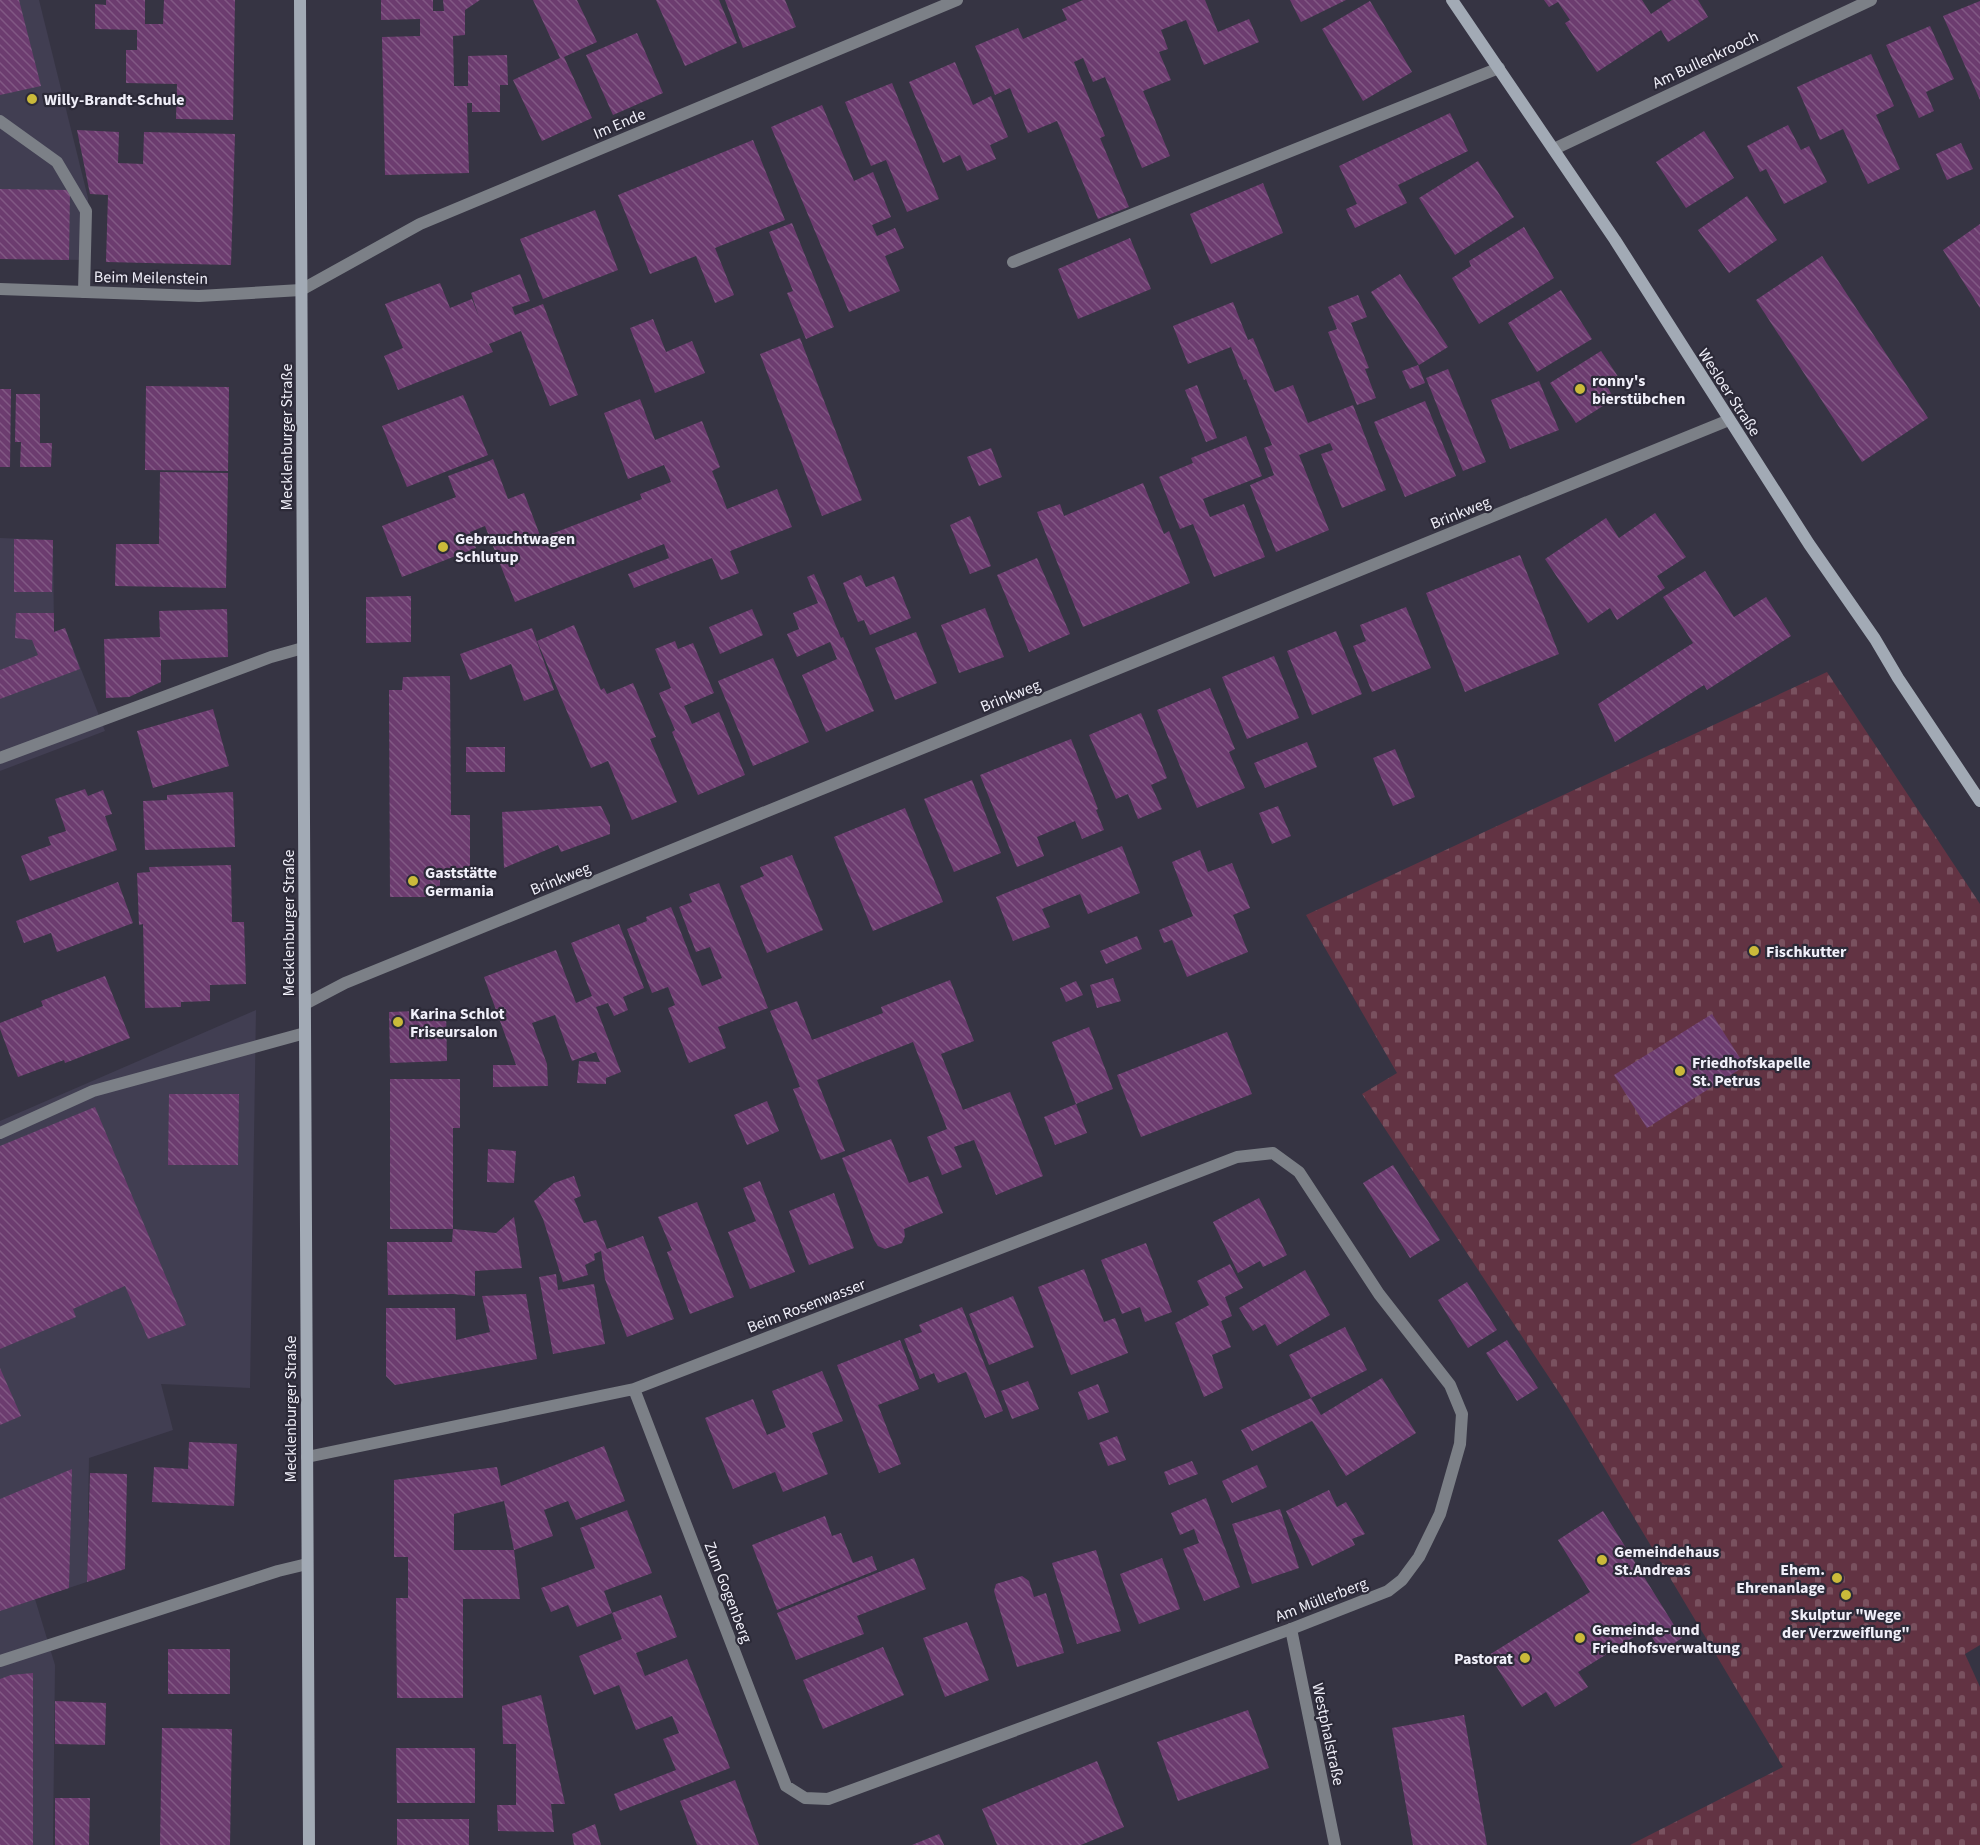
<svg xmlns="http://www.w3.org/2000/svg" width="1980" height="1845" font-family="'Source Sans 3',sans-serif">
<style>
.built{fill:#413e52}
.cemetery{fill:url(#cemetery-stones)}
.building{fill:url(#building-back-hatch);fill-rule:evenodd}
.lines{fill:none;stroke-linecap:round;stroke-linejoin:round}
.lane{stroke:#7c8087;stroke-width:12}
.street{stroke:#7c8087;stroke-width:12}
.secondary{stroke:#a2aab5;stroke-width:12}
.poi-dot{fill:#caba3a;stroke:#2c2a38;stroke-width:2}
.labels{text-anchor:middle;stroke-width:4.5;stroke-linejoin:round;paint-order:stroke}
.street-label{font-size:16px;fill:#f0eff9;stroke:#2c2a38}
.poi-label{font-size:16px;font-weight:bold;fill:#f0eff9;stroke:#2c2a38;text-anchor:start}
</style>
<defs>
<pattern id="cemetery-stones" width="16" height="16" patternUnits="userSpaceOnUse" patternTransform="scale(1.5)"><rect width="16" height="16" fill="#623343"/><path d="M2 7V4a2 2 0 0 1 4 0v3zM10 15v-3a2 2 0 0 1 4 0v3z" fill="#79515f"/></pattern>
<pattern id="building-back-hatch" width="6" height="6" patternUnits="userSpaceOnUse" patternTransform="scale(1.5)"><rect width="6" height="6" fill="#6c3c6f"/><path d="M-1 5l2 2M0 0l6 6M5-1l2 2" fill="none" stroke="#815884"/></pattern>
</defs>
<rect width="100%" height="100%" fill="#363443"/>
<g class="built">
<path d="M0,0H39L88,198L87,260L0,259Z"/>
<path d="M0,538L53,540L54,632L65,628L105,731L0,771Z"/>
<path d="M256,1010L250,1388L161,1384L173,1430L89,1458L87,1582L35,1599L55,1665L53,1845H0V1121Z"/>
</g>
<path class="cemetery" d="M1827,672L1980,904V1645L1965,1654L1980,1687V1845H1630L1783,1767L1562,1397L1362,1094L1397,1073L1306,915Z"/>
<g class="building">
<path d="M0,0H19L41,86L0,95Z"/>
<path d="M106,0H145V24H163L164,0H235L233,120L176,119L177,84L126,83V50H137V30L95,29V4L106,5Z"/>
<path d="M381,0H433V11H444L443,0H480L465,10V35L453,36L454,86H468V56L507,55L508,85H500V112H472V103H467L469,173L385,175L382,37L420,36V19L381,20Z"/>
<path d="M533,0H577L597,42L564,57L592,118L542,141L513,80L560,58Z"/>
<path d="M656,0H719L737,43L685,66Z"/>
<path d="M725,0H785L796,27L743,48Z"/>
<path d="M1083,0H1205L1218,32L1249,19L1259,42L1204,65L1186,20L1161,30L1168,49L1159,52L1171,80L1143,91L1170,156L1142,168L1105,77L1093,82L1083,58L1074,62L1105,136L1100,138L1129,207L1098,219L1057,121L1028,133L1010,88L995,95L975,46L1018,28L1023,39L1067,20L1062,9Z"/>
<path d="M1290,0H1346L1301,22Z"/>
<path d="M1544,0H1642L1651,14L1672,0H1698L1708,17L1668,42L1661,30L1597,72L1565,23L1570,20L1558,2L1549,7Z"/>
<path d="M1370,1L1412,72L1363,101L1322,29Z"/>
<path d="M1980,1V100L1943,16Z"/>
<path d="M1930,26L1954,79L1926,92L1934,111L1919,118L1886,45Z"/>
<path d="M637,33L663,93L613,115L586,55Z"/>
<path d="M1871,54L1894,106L1876,115L1900,169L1868,184L1843,129L1820,140L1797,87Z"/>
<path d="M955,62L973,105L991,96L1008,137L990,145L996,159L967,171L960,155L943,163L909,82Z"/>
<path d="M892,83L939,199L907,212L886,160L871,166L845,102Z"/>
<path d="M822,105L854,181L873,172L891,217L872,225L877,236L895,228L904,248L885,256L900,291L849,312L771,127Z"/>
<path d="M1450,113L1468,151L1398,185L1407,203L1355,228L1346,209L1357,204L1339,166Z"/>
<path d="M1788,125L1801,150L1809,146L1827,182L1784,204L1766,169L1760,172L1747,146Z"/>
<path d="M77,130L119,132L118,163L143,164L144,132L235,134L231,265L106,262L108,195L90,194Z"/>
<path d="M1704,131L1734,178L1686,208L1656,162Z"/>
<path d="M753,140L785,220L715,248L734,295L715,303L696,256L650,274L618,195Z"/>
<path d="M1961,143L1973,169L1947,180L1936,154Z"/>
<path d="M1478,161L1514,217L1455,255L1419,198Z"/>
<path d="M1263,183L1283,233L1211,264L1190,214Z"/>
<path d="M0,189L70,190L69,260L0,259Z"/>
<path d="M1747,196L1777,240L1729,273L1698,230Z"/>
<path d="M595,210L618,270L543,299L520,239Z"/>
<path d="M792,223L834,327L806,339L787,293L793,291L769,232Z"/>
<path d="M1980,224V308L1943,250Z"/>
<path d="M1524,227L1554,278L1479,324L1452,278L1471,266L1469,261Z"/>
<path d="M1130,238L1151,289L1078,319L1058,269Z"/>
<path d="M1822,256L1928,418L1862,462L1756,300Z"/>
<path d="M520,274L530,301L512,307L515,315L543,304L578,395L550,406L521,331L489,344L493,352L398,390L384,356L403,348L385,304L440,283L450,308L472,299L479,317L471,293Z"/>
<path d="M1400,274L1448,347L1419,365L1371,292Z"/>
<path d="M1561,290L1592,339L1537,372L1508,323Z"/>
<path d="M1358,295L1367,317L1351,323L1369,368L1365,369L1376,398L1357,405L1328,332L1337,329L1328,307Z"/>
<path d="M1233,302L1248,340L1253,338L1275,392L1293,385L1308,423L1353,405L1386,490L1342,508L1321,454L1333,450L1330,443L1299,455L1329,530L1276,552L1250,485L1274,475L1264,448L1272,445L1246,379L1244,380L1231,347L1188,364L1173,326Z"/>
<path d="M653,319L666,352L692,341L705,373L655,393L630,328Z"/>
<path d="M800,338L862,500L822,516L760,354Z"/>
<path d="M1601,351L1619,378L1607,386L1614,399L1576,423L1550,383Z"/>
<path d="M1418,365L1425,383L1410,389L1402,371Z"/>
<path d="M1448,369L1486,462L1463,471L1426,378Z"/>
<path d="M1539,381L1559,430L1510,449L1491,400Z"/>
<path d="M1197,385L1217,438L1206,442L1185,390Z"/>
<path d="M146,386L229,387L228,471L145,470Z"/>
<path d="M0,389H11L10,467H0Z"/>
<path d="M16,394H40V443H52L51,467H20L21,442H15Z"/>
<path d="M463,395L488,455L407,487L382,426Z"/>
<path d="M640,399L655,440L702,421L720,467L712,471L727,509L777,489L792,527L730,551L739,573L721,580L712,558L634,588L628,574L669,558L664,544L515,602L485,526L470,532L476,548L402,577L382,526L456,497L448,476L489,461L493,459L508,499L524,493L541,538L642,499L640,494L671,482L664,465L628,479L604,413Z"/>
<path d="M1425,401L1456,476L1405,497L1374,422Z"/>
<path d="M1246,436L1262,476L1203,499L1210,517L1244,504L1265,557L1214,577L1193,524L1180,529L1159,477L1193,463L1191,458Z"/>
<path d="M991,448L1002,477L979,486L967,457Z"/>
<path d="M160,472L228,473L226,588L115,586L116,544H159Z"/>
<path d="M1143,483L1164,534L1169,531L1190,583L1083,627L1037,512L1060,504L1064,516Z"/>
<path d="M1655,513L1686,557L1657,576L1665,588L1617,620L1610,608L1588,623L1545,559L1606,518L1619,538Z"/>
<path d="M970,516L991,566L970,574L950,525Z"/>
<path d="M14,539L53,540L52,592H14Z"/>
<path d="M1520,555L1559,654L1465,692L1426,593Z"/>
<path d="M1037,558L1070,634L1029,652L997,575Z"/>
<path d="M1705,571L1734,617L1766,597L1791,636L1707,690L1704,685L1615,742L1598,704L1693,643L1663,597Z"/>
<path d="M814,574L841,638L843,637L874,711L826,732L802,675L837,659L830,642L797,657L787,634L799,629L793,613L818,603L807,577Z"/>
<path d="M861,575L866,587L894,576L911,618L870,635L864,620L858,622L843,583Z"/>
<path d="M411,596V642L366,643V597Z"/>
<path d="M1406,607L1431,668L1372,692L1353,646L1366,641L1360,625Z"/>
<path d="M985,608L1004,657L959,673L941,625Z"/>
<path d="M227,609L228,657L161,660V682L129,697L106,698L104,639L160,637L159,611Z"/>
<path d="M752,609L763,635L720,654L709,627Z"/>
<path d="M16,613H54V632L65,628L80,669L0,699V670L38,655L32,640L15,638Z"/>
<path d="M574,625L601,690L604,688L607,694L633,683L656,737L650,739L677,802L632,820L608,761L591,768L537,641Z"/>
<path d="M532,628L554,690L524,701L511,664L470,680L460,654Z"/>
<path d="M1336,631L1362,694L1312,715L1287,651Z"/>
<path d="M916,632L937,683L895,700L875,648Z"/>
<path d="M675,641L678,649L693,643L714,693L684,706L692,724L719,712L745,775L698,795L672,732L675,730L659,693L671,688L655,649Z"/>
<path d="M1274,656L1299,718L1247,739L1222,677Z"/>
<path d="M773,658L809,742L753,766L718,681Z"/>
<path d="M450,676L451,815H470V880H440V897H390L389,690H402L403,677Z"/>
<path d="M1210,688L1235,749L1229,752L1245,788L1197,808L1157,710Z"/>
<path d="M213,709L229,766L153,788L137,731Z"/>
<path d="M1141,713L1167,778L1151,785L1162,809L1138,819L1128,794L1116,799L1089,735Z"/>
<path d="M1071,739L1098,809L1096,810L1104,830L1082,839L1075,821L1037,837L1044,856L1017,867L980,775Z"/>
<path d="M1307,742L1317,767L1265,788L1254,763Z"/>
<rect x="466" y="747" width="39" height="25"/>
<path d="M1395,749L1415,797L1393,806L1373,758Z"/>
<path d="M972,780L1001,853L954,872L924,799Z"/>
<path d="M85,789L88,796L103,790L112,814L105,816L117,850L30,881L21,856L51,845L48,837L66,831L55,799Z"/>
<path d="M233,792L235,847L145,850L143,801L167,800V795Z"/>
<path d="M601,806L610,825V834L561,852L558,845L504,868L502,812Z"/>
<path d="M1278,806L1291,836L1272,844L1259,813Z"/>
<path d="M905,808L943,902L873,931L834,837Z"/>
<path d="M1122,846L1140,893L1088,914L1080,894L1042,909L1050,927L1013,941L996,897Z"/>
<path d="M1200,850L1208,872L1232,863L1250,908L1233,915L1248,952L1187,977L1172,940L1164,943L1159,930L1193,916L1172,862Z"/>
<path d="M792,855L823,930L767,953L740,886L764,876L760,867Z"/>
<path d="M231,865L232,922H244L246,984L210,985V1001L181,1002V1007L145,1008L143,924L139,925L137,873L150,872L149,867Z"/>
<path d="M118,882L133,923L57,952L51,933L24,943L16,921Z"/>
<path d="M719,883L768,1008L718,1027L726,1048L689,1063L668,1008L675,1005L668,987L652,993L627,929L647,921L646,917L671,907L702,986L722,978L710,947L696,952L679,907L692,902L689,894Z"/>
<path d="M619,924L644,988L623,997L628,1010L614,1016L608,1003L596,1007L621,1072L606,1078V1084L577,1083L579,1061L600,1062L596,1052L572,1061L555,1015L532,1023L547,1064L548,1086L493,1087V1065H516L484,977L556,950L576,1003L592,996L571,943Z"/>
<path d="M1137,936L1142,949L1106,964L1100,951Z"/>
<path d="M105,976L130,1038L65,1063L64,1060L18,1077L0,1029V1023L43,1006L41,1001Z"/>
<path d="M1113,978L1121,1001L1097,1008L1090,985Z"/>
<path d="M950,980L974,1041L941,1054L963,1110L1010,1092L1043,1176L996,1195L974,1140L954,1147L962,1167L942,1175L927,1137L947,1129L913,1042L817,1080L845,1151L821,1160L793,1089L800,1087L770,1011L797,1001L812,1040L883,1013L881,1007Z"/>
<path d="M1076,981L1083,995L1066,1002L1060,988Z"/>
<path d="M446,1010L447,1061L390,1063L389,1012Z"/>
<path d="M1712,1014L1745,1066L1647,1128L1614,1075Z"/>
<path d="M1089,1027L1113,1089L1076,1104L1052,1042Z"/>
<path d="M1227,1032L1252,1094L1141,1137L1117,1075Z"/>
<path d="M390,1079H460V1128H453V1229H390Z"/>
<path d="M169,1094H239L238,1165H168Z"/>
<path d="M767,1101L779,1131L747,1145L734,1115Z"/>
<path d="M1076,1104L1087,1133L1055,1145L1044,1117Z"/>
<path d="M95,1107L186,1325L148,1339L125,1286L73,1309L76,1317L0,1349V1146Z"/>
<path d="M891,1139L909,1183L928,1176L943,1213L904,1229L905,1236L902,1243L885,1249L878,1246L874,1240L842,1158Z"/>
<path d="M488,1149L516,1151L514,1183L487,1182Z"/>
<path d="M1393,1165L1440,1240L1410,1258L1363,1183Z"/>
<path d="M574,1176L581,1196L574,1199L584,1223L596,1220L607,1249L643,1236L674,1319L627,1337L605,1279L601,1251L594,1254L595,1260L585,1265L588,1275L563,1282L543,1219L534,1201L554,1183Z"/>
<path d="M760,1181L795,1272L750,1289L728,1232L756,1221L743,1188Z"/>
<path d="M834,1193L854,1248L809,1265L789,1211Z"/>
<path d="M1259,1198L1287,1255L1263,1267L1260,1261L1238,1273L1213,1222Z"/>
<path d="M697,1202L734,1297L690,1314L667,1252L672,1250L658,1217Z"/>
<path d="M514,1217L522,1268L475,1271V1296L453,1294L388,1295L387,1242H452L453,1229L496,1233Z"/>
<path d="M1146,1243L1172,1312L1145,1322L1140,1307L1122,1314L1101,1260Z"/>
<path d="M1230,1264L1243,1288L1225,1297L1232,1316L1221,1321L1231,1347L1212,1355L1223,1388L1204,1397L1175,1323L1209,1305L1197,1281Z"/>
<path d="M1084,1269L1104,1322L1115,1318L1128,1353L1071,1375L1038,1287Z"/>
<path d="M1305,1270L1330,1315L1277,1346L1265,1324L1253,1331L1239,1308Z"/>
<path d="M556,1274L558,1290L594,1284L605,1344L553,1354L539,1277Z"/>
<path d="M1467,1282L1497,1330L1468,1348L1438,1300Z"/>
<path d="M526,1294L537,1359L395,1385L386,1376V1308H455L456,1340L490,1332L482,1296Z"/>
<path d="M1013,1296L1034,1347L989,1365L969,1314Z"/>
<path d="M962,1307L1003,1411L985,1418L966,1372L938,1383L934,1373L920,1379L904,1339L922,1332L919,1325Z"/>
<path d="M1345,1327L1367,1370L1311,1398L1289,1355Z"/>
<path d="M900,1340L919,1389L878,1405L901,1464L879,1473L837,1365Z"/>
<path d="M1507,1340L1538,1388L1517,1401L1486,1353Z"/>
<path d="M0,1368L21,1416L0,1425Z"/>
<path d="M822,1371L843,1421L812,1433L828,1474L783,1492L775,1472L733,1489L705,1418L753,1399L767,1435L786,1427L772,1391Z"/>
<path d="M1382,1378L1416,1433L1346,1476L1312,1421L1252,1451L1241,1430L1311,1398L1321,1415Z"/>
<path d="M1028,1381L1039,1409L1012,1419L1001,1391Z"/>
<path d="M1098,1384L1109,1412L1088,1420L1078,1392Z"/>
<path d="M1117,1436L1126,1460L1108,1466L1099,1443Z"/>
<path d="M189,1442L237,1444L234,1506L152,1502L154,1467L188,1469Z"/>
<path d="M604,1446L625,1501L576,1520L568,1501L544,1510L553,1536L514,1550L520,1599H463V1698H397L396,1598H408V1557H394V1480L497,1467L501,1486ZM504,1501L514,1550H454V1514Z"/>
<path d="M1192,1461L1198,1474L1169,1485L1164,1472Z"/>
<path d="M1257,1465L1267,1487L1232,1503L1222,1481Z"/>
<path d="M72,1469L69,1588L0,1611V1499Z"/>
<path d="M90,1473L127,1474L125,1569L87,1582Z"/>
<path d="M1329,1490L1337,1507L1346,1502L1365,1534L1352,1539L1355,1545L1312,1566L1286,1511Z"/>
<path d="M1206,1498L1240,1587L1204,1601L1183,1549L1199,1543L1194,1529L1180,1535L1171,1513Z"/>
<path d="M1280,1509L1299,1568L1252,1584L1232,1524Z"/>
<path d="M627,1510L652,1573L604,1591L612,1613L577,1627L568,1605L551,1612L541,1588L595,1568L580,1528Z"/>
<path d="M1603,1511L1682,1638L1661,1652L1647,1629L1578,1672L1588,1687L1555,1707L1546,1692L1522,1707L1489,1655L1590,1592L1558,1540Z"/>
<path d="M825,1516L832,1536L841,1533L853,1563L872,1556L877,1570L777,1610L752,1545Z"/>
<path d="M1096,1550L1121,1631L1077,1644L1052,1563Z"/>
<path d="M914,1558L926,1589L857,1616L864,1634L796,1660L777,1613Z"/>
<path d="M1162,1558L1180,1609L1139,1624L1120,1574Z"/>
<path d="M1022,1576L1029,1581L1034,1597L1046,1593L1064,1653L1017,1667L994,1591L996,1584Z"/>
<path d="M661,1595L677,1637L636,1653L645,1676L687,1659L730,1768L620,1811L614,1794L676,1770L663,1739L679,1733L672,1716L636,1730L619,1685L594,1695L579,1656L622,1639L612,1613Z"/>
<path d="M967,1622L989,1680L945,1697L923,1638Z"/>
<path d="M883,1647L904,1695L823,1729L803,1680Z"/>
<rect x="168" y="1649" width="62" height="45"/>
<path d="M33,1673V1845H0V1679L11,1675Z"/>
<path d="M541,1695L565,1804H551L554,1832L498,1831L497,1805H516V1744H503L502,1706Z"/>
<path d="M55,1701L106,1703L105,1745L55,1744Z"/>
<path d="M1248,1710L1269,1768L1178,1801L1157,1742Z"/>
<path d="M1464,1715L1487,1845H1413L1392,1728Z"/>
<path d="M162,1728L232,1729L230,1845H160Z"/>
<path d="M396,1748H475V1803H397Z"/>
<path d="M1097,1761L1124,1827L1081,1845H997L982,1809Z"/>
<path d="M735,1780L759,1845H697L680,1801Z"/>
<path d="M55,1798H90L89,1845H55Z"/>
<rect x="397" y="1819" width="72" height="26"/>
<path d="M595,1824L601,1845H574L572,1834Z"/>
<path d="M939,1834L944,1845H912Z"/>
</g>
<g class="lines">
<g class="lane">
<path d="M0,121L57,162L86,211L84,292"/>
<path d="M1013,262L1499,68"/>
<path d="M0,758L271,657L303,648"/>
<path d="M0,1133L93,1091L305,1033"/>
<path d="M0,1661L278,1571L307,1564"/>
</g>
<g class="street">
<path d="M1554,149L1871,0"/>
<path d="M0,289L199,296L301,290L420,224L957,0"/>
<path d="M305,1004L345,983L1729,420"/>
<path d="M307,1457L634,1389L1237,1157L1273,1153L1299,1172L1379,1294L1450,1385L1462,1414L1460,1444L1440,1514L1419,1557L1402,1580L1388,1591L1291,1629L828,1799L805,1798L786,1786L634,1389"/>
<path d="M1291,1629L1335,1845"/>
</g>
<g class="secondary">
<path d="M300,0L309,1845"/>
<path d="M1452,0L1615,240L1809,544L1875,639L1898,678L1980,801"/>
</g>
</g>
<g class="poi-dot">
<circle cx="32" cy="99" r="6"/>
<circle cx="1580" cy="389" r="6"/>
<circle cx="443" cy="547" r="6"/>
<circle cx="413" cy="881" r="6"/>
<circle cx="1754" cy="951" r="6"/>
<circle cx="398" cy="1022" r="6"/>
<circle cx="1680" cy="1071" r="6"/>
<circle cx="1602" cy="1560" r="6"/>
<circle cx="1837" cy="1578" r="6"/>
<circle cx="1846" cy="1595" r="6"/>
<circle cx="1580" cy="1638" r="6"/>
<circle cx="1525" cy="1658" r="6"/>
</g>
<g class="labels">
<g class="street-label">
<text transform="translate(1705 59) rotate(-25)" y="6">Am Bullenkrooch</text>
<text transform="translate(619 123) rotate(-23)" y="6">Im Ende</text>
<text transform="translate(151 277) rotate(1)" y="6">Beim Meilenstein</text>
<text transform="translate(1730 392) rotate(57)" y="6">Wesloer Straße</text>
<text transform="translate(286 437) rotate(-90)" y="6">Mecklenburger Straße</text>
<text transform="translate(1460 512) rotate(-22)" y="6">Brinkweg</text>
<text transform="translate(1010 695) rotate(-22)" y="6">Brinkweg</text>
<text transform="translate(560 878) rotate(-22)" y="6">Brinkweg</text>
<text transform="translate(288 923) rotate(-90)" y="6">Mecklenburger Straße</text>
<text transform="translate(806 1305) rotate(-21)" y="6">Beim Rosenwasser</text>
<text transform="translate(290 1409) rotate(-90)" y="6">Mecklenburger Straße</text>
<text transform="translate(729 1592) rotate(69)" y="6">Zum Gogenberg</text>
<text transform="translate(1321 1599) rotate(-21)" y="6">Am Müllerberg</text>
<text transform="translate(1329 1734) rotate(78)" y="6">Westphalstraße</text>
</g>
<g class="poi-label">
<text x="44" y="105">Willy-Brandt-Schule</text>
<text x="1592" y="386">ronny's<tspan x="1592" dy="18">bierstübchen</tspan></text>
<text x="455" y="544">Gebrauchtwagen<tspan x="455" dy="18">Schlutup</tspan></text>
<text x="425" y="878">Gaststätte<tspan x="425" dy="18">Germania</tspan></text>
<text x="1766" y="957">Fischkutter</text>
<text x="410" y="1019">Karina Schlot<tspan x="410" dy="18">Friseursalon</tspan></text>
<text x="1692" y="1068">Friedhofskapelle<tspan x="1692" dy="18">St. Petrus</tspan></text>
<text x="1614" y="1557">Gemeindehaus<tspan x="1614" dy="18">St.Andreas</tspan></text>
<text x="1825" y="1575" text-anchor="end">Ehem.<tspan x="1825" dy="18">Ehrenanlage</tspan></text>
<text x="1846" y="1620" text-anchor="middle">Skulptur "Wege<tspan x="1846" dy="18">der Verzweiflung"</tspan></text>
<text x="1592" y="1635">Gemeinde- und<tspan x="1592" dy="18">Friedhofsverwaltung</tspan></text>
<text x="1513" y="1664" text-anchor="end">Pastorat</text>
</g>
</g>
</svg>
